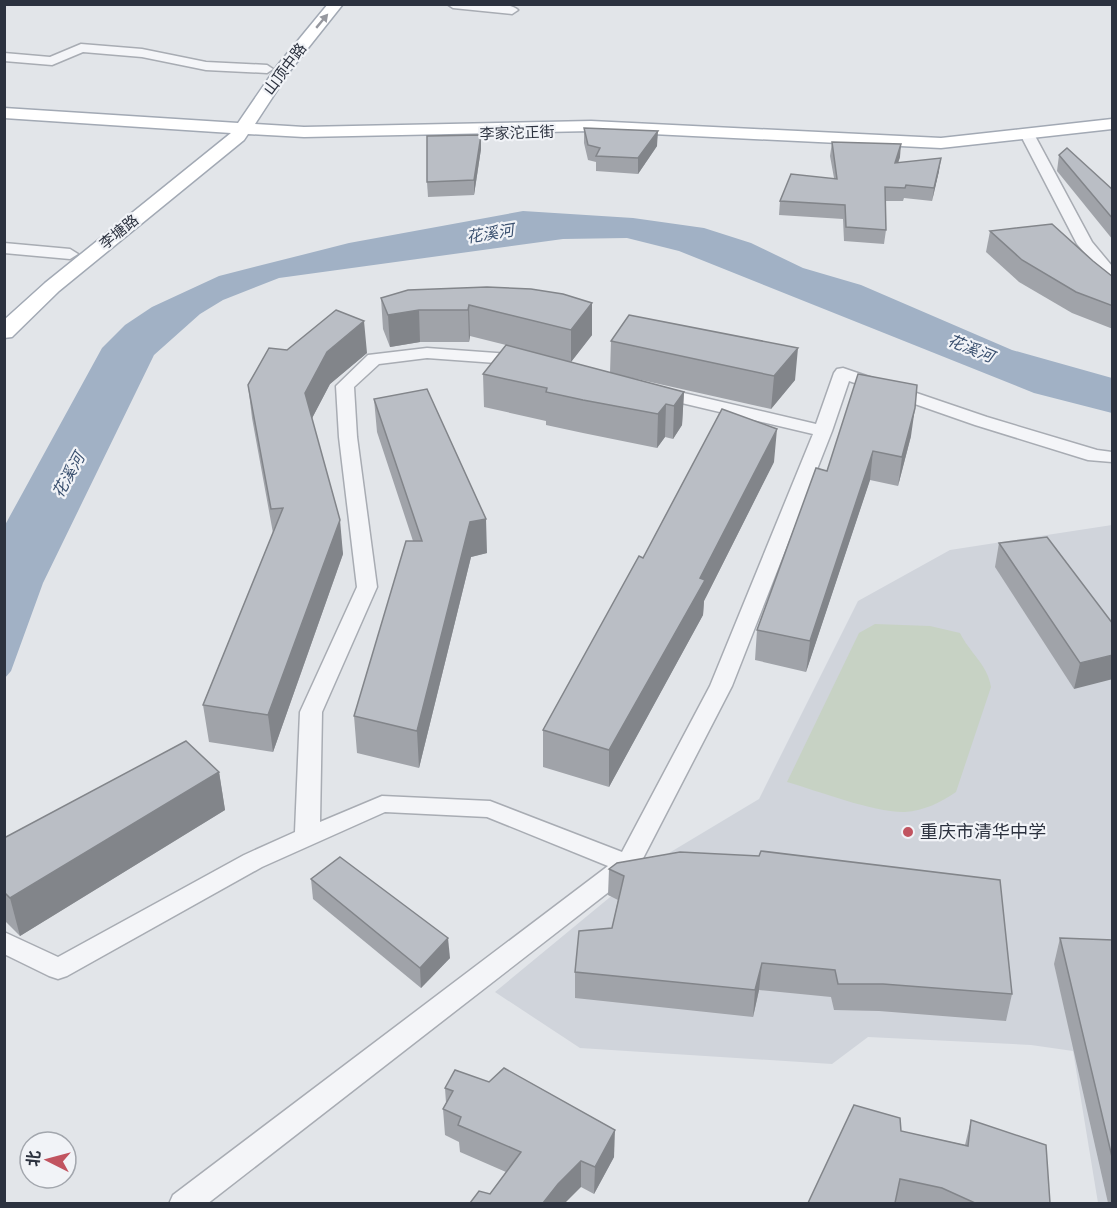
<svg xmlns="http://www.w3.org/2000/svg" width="1117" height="1208" font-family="Rubik,'Noto Sans SC',sans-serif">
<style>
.built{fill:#d0d4db}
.green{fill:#c7d2c4}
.water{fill:#a1b1c5}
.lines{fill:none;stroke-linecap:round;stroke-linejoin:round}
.minor-casing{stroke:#a8acb3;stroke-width:3}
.major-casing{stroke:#a2a9b4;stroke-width:3}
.minor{fill:#f4f5f8;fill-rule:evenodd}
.major{fill:#fff;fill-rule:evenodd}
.wall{fill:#a0a3a9}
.shaded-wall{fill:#82858a}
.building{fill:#babec5;stroke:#82858a;stroke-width:1.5}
.oneway{fill:#96989f}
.poi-dot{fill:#c15460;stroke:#f1f3f7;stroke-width:2}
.labels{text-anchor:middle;stroke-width:4.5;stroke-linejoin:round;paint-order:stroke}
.far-street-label{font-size:15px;fill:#2c323f;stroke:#f1f3f7}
.far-water-label{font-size:16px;font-style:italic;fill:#3a506f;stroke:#f1f3f7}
.poi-label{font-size:18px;fill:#2c323f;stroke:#f1f3f7;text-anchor:start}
</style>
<rect width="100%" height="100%" fill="#e2e5e9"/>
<path class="built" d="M1112,525V1203H1098L1073,1051L1031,1045L868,1037L832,1064L580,1048L495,992L649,865L759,799L858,601L950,550Z"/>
<path class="green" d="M875,624L930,626L960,633C969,652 988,665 991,687L956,792C941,802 924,811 905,812C875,813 818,791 787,782L859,633Z"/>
<path class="water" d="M523,211L633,218L704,228L751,243L803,268L861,285L1012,350L1112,378V413L1034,393L679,251L627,238L563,239L279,278L223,300L200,314L154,355L43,583L11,671L5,678V525L102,348L125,325L152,307L219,276L349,243Z"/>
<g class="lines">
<defs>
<g id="minor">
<path d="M447,4C464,4 506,0 518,10L512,14L453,8Z"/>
<path d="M81,44L142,49L206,62L267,65L273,69L267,73L206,70L142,57L83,52L52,65L4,61V53L50,57Z"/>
<path d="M1027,130L1034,134L1092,242L1112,266V280L1106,278L1077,244L1020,134Z"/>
<path d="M4,243L70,249L78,254L70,259L4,253Z"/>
<path d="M427,348L525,355L531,356L534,360L531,364L525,365L427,358L379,364L354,387L357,437L377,587L322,712L320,822L382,796L490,801L622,852L710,686L813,434L652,396L649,392L652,388L658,387L816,424L834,373L837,369L843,368L987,417L1097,450L1112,452V462L1088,460L975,425L849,381L832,431L732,686L637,870L207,1204H169L173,1195L608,866L487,817L385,812L262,867L67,976L58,979L49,976L4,954V932L58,957L244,855L295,832L300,712L357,587L339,437L336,386L368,355Z"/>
</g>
<path id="major" d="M328,4H343L289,72L255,124L304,127L591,121L941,138L1112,119V129L941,148L591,131L304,137L248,134L244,140L59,291L12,337L4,338V320L45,283L231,133L4,118V108L238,123L277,66Z"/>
</defs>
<use href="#minor" class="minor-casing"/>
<use href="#major" class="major-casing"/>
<use href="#minor" class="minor"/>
<use href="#major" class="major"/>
</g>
<g class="wall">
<path d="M584,128L657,146L638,174L596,171V162L588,160L584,143Z"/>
<path d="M832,142L900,157L898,163L939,171L932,201L904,198L903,201H885L886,230L884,244L844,241L843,219L779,215L780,201L834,178L830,156Z"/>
<path d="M481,149L474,195L428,197L427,182Z"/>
<path d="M1059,155L1113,190V240L1057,171Z"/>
<path d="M990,231L1093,261L1113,277V329L1072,313L1019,282L986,252Z"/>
<path d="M381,298L592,303V335L571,362L610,373L611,341L795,380L771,409L619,375L684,392L682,425L673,439L665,437L657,448L583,433L546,425V421L484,407L483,374L506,345L470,336L469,342H420L390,347L383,329Z"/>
<path d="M287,350L367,353L330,384L312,418L343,554L273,752L209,742L203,705L273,533L252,418L248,385Z"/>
<path d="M374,399L487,553L471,557L419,768L357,753L354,716L413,541L377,432Z"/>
<path d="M911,436L898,486L870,480L806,672L755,660L757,630L827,471Z"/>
<path d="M774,462L704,601L703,615L609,787L543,767V730L643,558Z"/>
<path d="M999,543L1113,624L1074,689L995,567Z"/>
<path d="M219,772L225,810L20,936L4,920V838Z"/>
<path d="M609,869L1012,994L1006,1021L879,1011L834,1010L831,997L759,990L753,1017L575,998V972L612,928L618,900L608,895Z"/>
<path d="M311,879L450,958L421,988L313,899Z"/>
<path d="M1060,938L1113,940V1203H1108L1054,964Z"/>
<path d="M445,1088L614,1157L594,1194L581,1187L490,1194L506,1172L460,1152L459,1142L445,1135L443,1109L446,1103Z"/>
<path d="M971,1120L1050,1203H808L901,1131L965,1145Z"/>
</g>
<g class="shaded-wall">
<path d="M658,131L657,146L638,174V158Z"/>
<path d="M481,135V149L474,195V180Z"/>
<path d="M901,144L900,157L893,177L895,163Z"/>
<path d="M941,158L939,171L932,201L934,188Z"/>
<path d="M592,303V335L571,362V330Z"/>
<path d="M469,305L470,336L469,342L468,310Z"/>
<path d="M419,310L420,342L390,347L388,315Z"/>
<path d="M364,321L367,353L330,384L308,426L305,393L327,352Z"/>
<path d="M798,348L795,380L771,409L774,376Z"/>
<path d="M684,392L682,425L673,439L674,406Z"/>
<path d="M666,404L665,437L657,448L658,414Z"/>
<path d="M915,408L911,436L898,486L902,457Z"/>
<path d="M777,429L774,462L704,601L703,615L609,787V750Z"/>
<path d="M873,451L870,480L806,672L810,641Z"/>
<path d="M486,519L487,553L471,557L419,768L417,731L470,522Z"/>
<path d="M340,520L343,554L273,752L268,715Z"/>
<path d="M1113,655V679L1074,689L1080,663Z"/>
<path d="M219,772L225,810L20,936L10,898Z"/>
<path d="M448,938L450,958L421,988L420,968Z"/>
<path d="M762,963L759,990L753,1017L755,990Z"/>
<path d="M615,1130L614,1157L594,1194L595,1167Z"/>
<path d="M581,1161V1187L565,1203H543L558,1184Z"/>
</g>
<g class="building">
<path d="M584,128L658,131L638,158L596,156L600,148L588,145Z"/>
<path d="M481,135L474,180L427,182V136Z"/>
<path d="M832,142L901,144L895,163L941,158L934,188L906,185L905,188L885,187L886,230L846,227L845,205L780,201L791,174L837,179Z"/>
<path d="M1067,148L1113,190V219L1059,155Z"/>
<path d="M1052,224L1093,261L1113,277V306L1076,292L1022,260L990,231Z"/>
<path d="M487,287L531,289L563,294L592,303L571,330L469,305L468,310H419L388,315L381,298L408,290Z"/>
<path d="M336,310L364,321L327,352L305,393L340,520L268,715L203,705L283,508L271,509L248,385L269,348L287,350Z"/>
<path d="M629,315L798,348L774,376L611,341Z"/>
<path d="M506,345L684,392L674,406L666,404L658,414L583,400L546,392L547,388L483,374Z"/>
<path d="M858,374L917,385L915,408L902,457L873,451L810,641L757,630L816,468L827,471Z"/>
<path d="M427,389L486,519L470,522L417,731L354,716L406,541H422L374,399Z"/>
<path d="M722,409L777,429L700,578L705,580L609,750L543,730L639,556L643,558Z"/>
<path d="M1047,537L1113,624V655L1080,663L999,543Z"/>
<path d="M186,741L219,772L10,898L4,892V838Z"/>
<path d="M761,851L1000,880L1012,994L883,984H838L835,970L762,963L755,990L575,972L579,931L612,928L624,876L609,869L617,863L680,852L759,856Z"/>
<path d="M340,857L448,938L420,968L311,879Z"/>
<path d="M1060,938L1113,940V1161Z"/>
<path d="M504,1068L615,1130L595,1167L581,1161L558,1184L543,1203H470L479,1191L490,1194L521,1152L458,1125L461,1117L443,1109L453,1091L445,1088L455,1070L489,1082Z"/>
<path d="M854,1105L900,1118L901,1131L968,1146L971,1120L1046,1145L1050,1203H975L942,1188L900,1179L895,1203H808Z"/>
</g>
<defs><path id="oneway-solid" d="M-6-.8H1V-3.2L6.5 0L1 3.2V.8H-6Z" transform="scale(1.5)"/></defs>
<use class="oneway" href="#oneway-solid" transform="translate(322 21) rotate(-50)"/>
<circle class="poi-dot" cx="908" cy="832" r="6"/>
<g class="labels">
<g class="far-street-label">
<text transform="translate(285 69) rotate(-53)" y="5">山顶中路</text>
<text transform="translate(517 133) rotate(-2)" y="5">李家沱正街</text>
<text transform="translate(119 232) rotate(-39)" y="5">李塘路</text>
</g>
<g class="far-water-label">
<text transform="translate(490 233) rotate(-9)" y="6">花溪河</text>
<text transform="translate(971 348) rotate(22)" y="6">花溪河</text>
<text transform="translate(68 475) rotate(-61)" y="6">花溪河</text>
</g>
<g class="poi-label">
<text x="920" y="838">重庆市清华中学</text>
</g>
</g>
<rect width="1117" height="1208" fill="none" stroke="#2c323f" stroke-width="12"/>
<g transform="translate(48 1160) rotate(276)"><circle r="28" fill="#f1f3f7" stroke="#a2a6ad" stroke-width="1.5"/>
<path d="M0-4.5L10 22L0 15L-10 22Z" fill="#c15460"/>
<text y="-9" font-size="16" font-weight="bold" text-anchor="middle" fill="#2c323f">北</text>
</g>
</svg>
